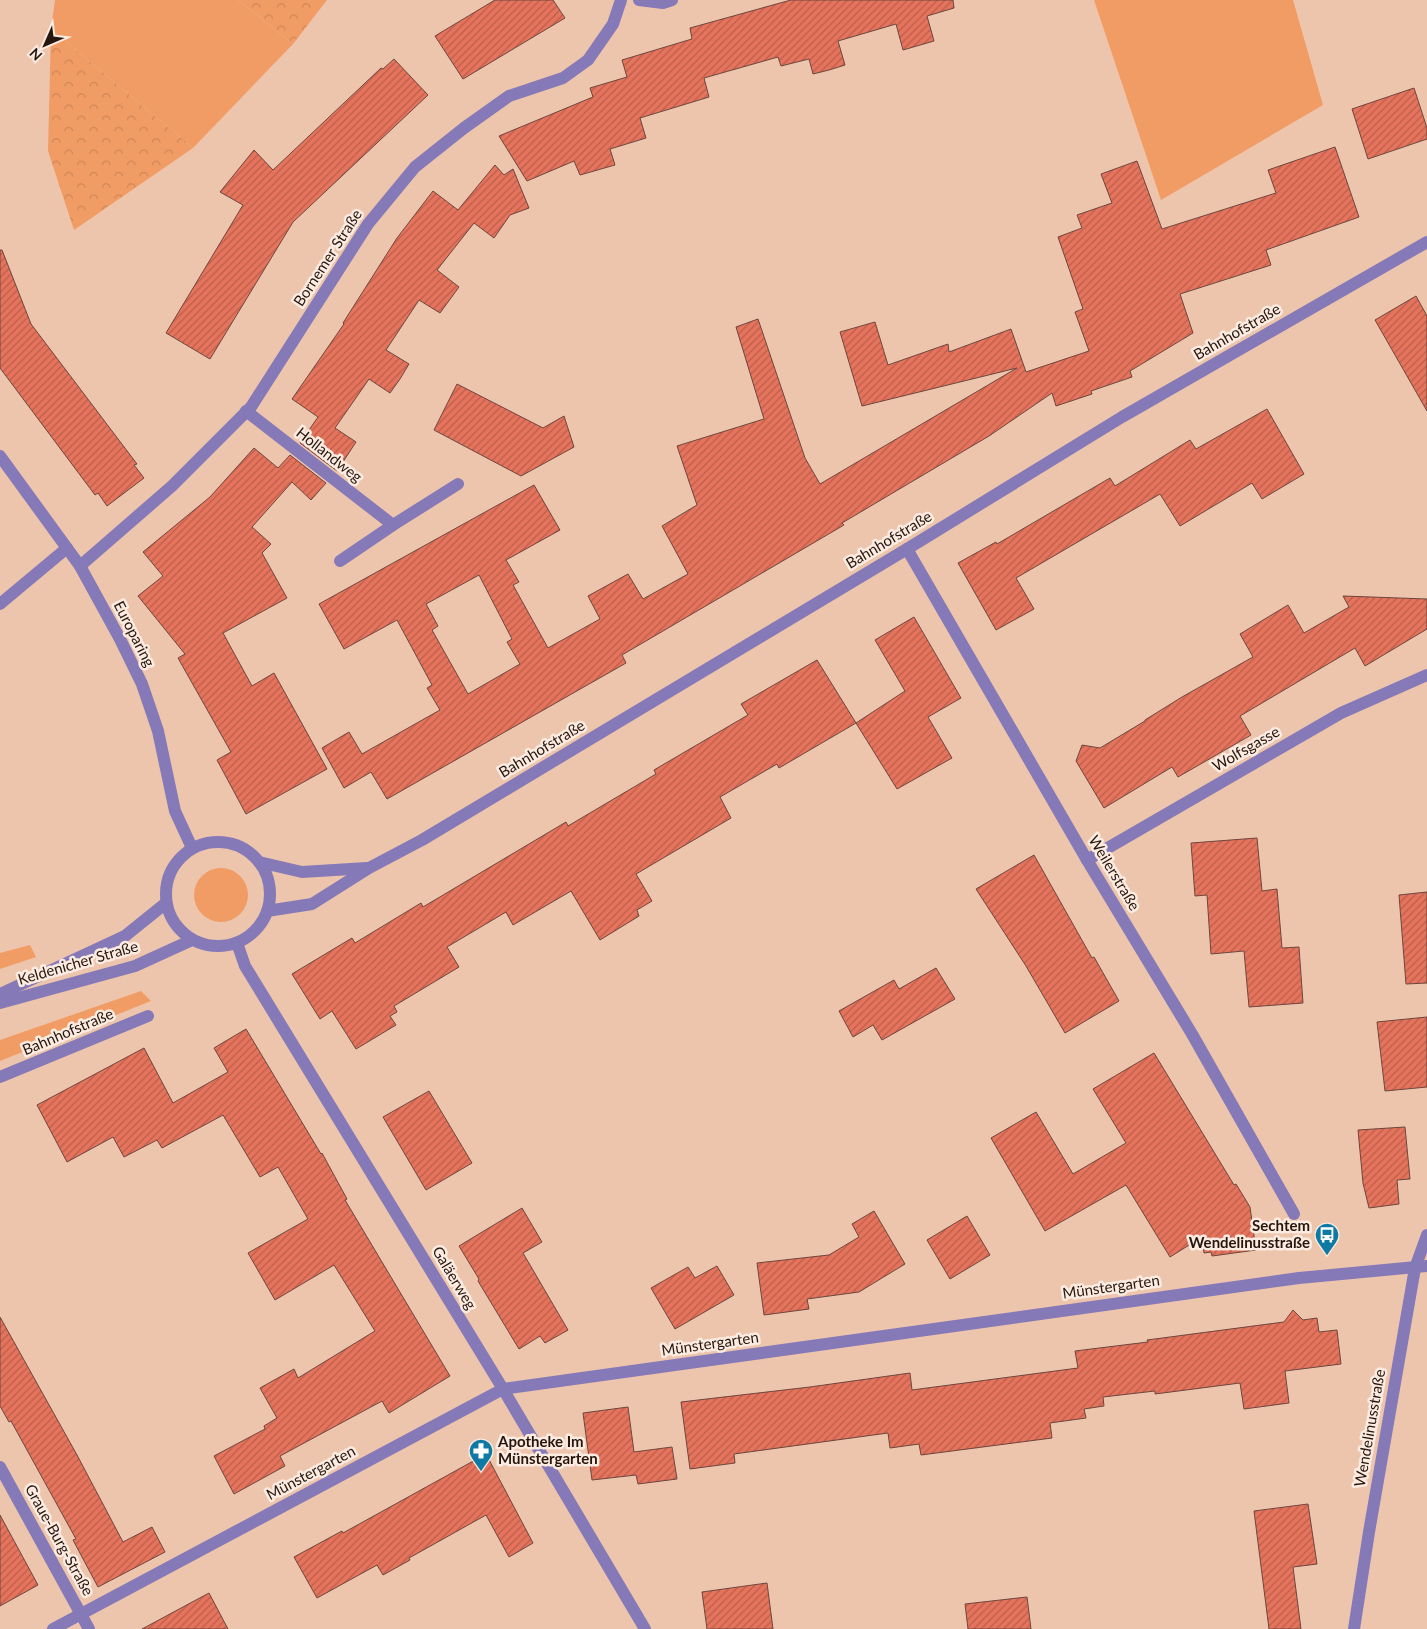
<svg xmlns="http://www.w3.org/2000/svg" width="1427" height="1629" font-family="Lato,sans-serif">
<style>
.green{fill:#f29c65}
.forest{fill:url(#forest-crowns)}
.building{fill:url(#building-hatch);stroke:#6d463e;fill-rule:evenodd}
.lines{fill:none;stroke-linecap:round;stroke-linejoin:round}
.minor{stroke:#8579b7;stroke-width:12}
.labels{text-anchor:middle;stroke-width:5;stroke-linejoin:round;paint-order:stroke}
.street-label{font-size:15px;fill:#25170e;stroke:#fcebe1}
.poi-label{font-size:15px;font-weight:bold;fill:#25170e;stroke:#fcebe1;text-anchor:end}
</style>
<defs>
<pattern id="forest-crowns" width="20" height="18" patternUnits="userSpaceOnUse" patternTransform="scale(1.25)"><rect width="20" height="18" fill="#f29c65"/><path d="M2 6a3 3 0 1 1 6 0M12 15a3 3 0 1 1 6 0" fill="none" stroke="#cf8656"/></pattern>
<pattern id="building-hatch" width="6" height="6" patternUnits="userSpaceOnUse" patternTransform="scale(1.25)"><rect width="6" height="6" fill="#e6745d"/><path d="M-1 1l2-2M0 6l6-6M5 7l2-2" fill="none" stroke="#ba5e4b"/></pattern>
</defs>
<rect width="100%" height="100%" fill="#edc5ad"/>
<g class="green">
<path d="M55,0H238L293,44L193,148L51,29Z"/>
<path d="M1094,0H1293L1323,105L1161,200Z"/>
<circle cx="221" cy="895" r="27"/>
<path d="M30,945L36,957L0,969V953Z"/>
<path d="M141,991L151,1001L0,1061V1040Z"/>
</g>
<g class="forest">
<path d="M238,0H327L293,44Z"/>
<path d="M51,29L193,148L74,230L48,151Z"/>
</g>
<g class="building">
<path d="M495,0H553L565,18L463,79L435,36Z"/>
<path d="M791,0H953L954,8L927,16L934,41L903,50L896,24L838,41L845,65L829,70L813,74L809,59L781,66L778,57L704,78L709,97L640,118L646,138L610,149L615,165L580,175L574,161L527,181L499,136L593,97L590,88L627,77L622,60L692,39L690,28Z"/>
<path d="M394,59L428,95L293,222L210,359L166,333L243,205L220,192L254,150L273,170L381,68L383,69Z"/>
<path d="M1414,88L1427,128V139L1368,159L1352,109Z"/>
<path d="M1335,147L1359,217L1266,250L1271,265L1180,294L1193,333L1130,371L1132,377L1091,391L1092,394L1056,406L1052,393L989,436L842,523L844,525L622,655L626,663L387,799L371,772L344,788L322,748L349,732L362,754L440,710L427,688L432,685L397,620L344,649L319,604L534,485L560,530L506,560L519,582L513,585L548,648L600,619L588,596L628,574L643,599L688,574L662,526L697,505L677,446L764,419L736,327L758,319L805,458L820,484L1017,368L862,406L840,332L875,322L888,365L948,344L949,352L1011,329L1026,372L1089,351L1075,312L1083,309L1058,237L1082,228L1077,215L1112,203L1101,174L1137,161L1162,229L1276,193L1268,170ZM479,575L512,639L507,642L520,664L468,694L432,630L438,626L426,604Z"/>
<path d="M495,165L504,175L513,169L529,208L510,215L494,238L474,223L437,270L459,287L440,313L419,300L386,350L409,364L400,379L390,393L369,379L335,428L356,442L337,471L300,443L318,417L292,399L344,324L343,323L397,238L433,191L458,210Z"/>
<path d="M0,250H2L31,324L137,464L134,465L144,478L107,506L98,493L95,495L0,368Z"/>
<path d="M1416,296L1427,316V411L1375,320Z"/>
<path d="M457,384L543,428L564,416L574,447L521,476L434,430Z"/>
<path d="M1267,409L1304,474L1262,499L1252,483L1180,526L1160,494L1016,578L1034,609L996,630L958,563L996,542L997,544L1110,478L1115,486L1190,440L1196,449Z"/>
<path d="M254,448L278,468L290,455L326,483L311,500L292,482L252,527L271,544L262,553L287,598L223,633L252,686L274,673L327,769L246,814L217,760L231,752L178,658L185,654L138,596L163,576L143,552L210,497Z"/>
<path d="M1343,596L1427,599V629L1365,666L1355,648L1240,716L1251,735L1178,777L1172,767L1104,808L1076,761L1082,745L1100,748L1145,721V720L1182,697L1253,657L1240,634L1288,605L1304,633L1349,607Z"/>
<path d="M914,617L961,698L928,717L952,758L897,789L856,723L779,768L777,764L720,797L731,818L636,874L652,901L637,910L639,916L600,940L571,891L513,925L506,912L447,947L459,967L394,1006L397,1012L390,1016L396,1025L356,1049L332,1011L320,1019L292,974L352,938L355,943L421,903L423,907L566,822L568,826L656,774L654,770L748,715L741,704L817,660L856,723L905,691L875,640Z"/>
<path d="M1257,838L1262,891L1277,889L1282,948L1299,947L1303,1003L1249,1007L1244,951L1211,954L1207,895L1195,896L1191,843Z"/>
<path d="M1034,855L1092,958L1094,957L1119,1001L1065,1033L1026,966L976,889Z"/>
<path d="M1427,892V983L1406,984L1399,895Z"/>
<path d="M936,968L955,999L882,1040L873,1025L853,1037L839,1011L894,980L899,989Z"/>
<path d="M1427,1017V1087L1385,1091L1377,1022Z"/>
<path d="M246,1029L321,1154L322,1153L347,1199L345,1200L450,1376L389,1413L382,1401L280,1456L285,1466L234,1494L214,1456L265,1429L264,1426L277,1418L260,1388L294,1369L298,1378L375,1331L334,1265L275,1300L248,1253L308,1219L278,1167L260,1177L223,1115L162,1148L157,1140L124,1157L113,1137L67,1162L37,1105L144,1048L173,1103L228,1072L214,1048Z"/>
<path d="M1154,1053L1234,1185L1236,1184L1250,1207L1256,1250L1212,1256L1211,1252L1204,1253L1202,1237L1170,1257L1126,1185L1045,1231L991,1138L1036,1112L1073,1174L1126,1143L1093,1089Z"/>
<path d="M429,1091L472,1163L426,1190L383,1117Z"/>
<path d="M1405,1127L1410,1179L1397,1180L1399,1204L1369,1208L1363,1183L1358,1130Z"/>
<path d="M522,1208L542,1242L523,1253L568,1330L545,1343L540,1336L519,1349L478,1281L479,1279L459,1246Z"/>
<path d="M874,1211L905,1264L859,1292L807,1299L809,1309L764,1315L757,1263L829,1255L859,1237L852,1224Z"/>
<path d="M967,1216L990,1255L950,1279L927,1240Z"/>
<path d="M717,1266L734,1295L675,1329L651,1288L688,1267L695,1278Z"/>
<path d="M1293,1310L1303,1320L1317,1318L1319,1332L1337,1330L1341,1364L1285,1371L1289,1403L1244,1409L1240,1383L1155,1394V1391L1103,1397L1104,1406L1084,1409L1086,1418L1050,1423L1052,1438L921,1455L919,1444L890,1448L888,1433L734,1454L735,1463L690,1469L681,1402L810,1387L910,1373L912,1390L1078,1368L1075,1351L1148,1342L1147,1340L1284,1322Z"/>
<path d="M0,1317L77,1455L123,1542L152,1527L165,1552L98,1587L73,1540L76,1539L11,1421L9,1422L0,1406Z"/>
<path d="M628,1407L634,1452L672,1447L677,1479L638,1484L636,1475L592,1480L583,1413Z"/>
<path d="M486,1454L533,1543L509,1557L486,1515L409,1558L410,1560L383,1575L377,1565L317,1598L294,1557L342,1531L343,1533Z"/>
<path d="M1308,1504L1317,1564L1293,1567L1301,1629H1269L1254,1511Z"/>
<path d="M0,1515L38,1585L0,1606Z"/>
<path d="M767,1583L773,1629H707L702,1592Z"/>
<path d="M209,1593L228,1629H142Z"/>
<path d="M1027,1597L1031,1629H968L965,1604Z"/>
</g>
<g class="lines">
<g class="minor">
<path d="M639,0L663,3L672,0"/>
<path d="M246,411L393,525L458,484"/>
<path d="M0,456L80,566L120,639L142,684L158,731L175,811L192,848"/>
<path d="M907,549L1087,860L1192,1034L1294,1214"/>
<path d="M340,561L393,525"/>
<path d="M80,566L172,486L251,407L368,224L415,167L464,128L509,96L563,78L588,60L613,24L621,0"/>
<path d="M0,604L67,548"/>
<circle cx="218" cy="894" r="52"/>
<path d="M1087,860L1341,713L1427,675"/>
<path d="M259,862L302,872L367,868"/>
<path d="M267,911L312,904L369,868L422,840L907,549L1122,417L1427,242"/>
<path d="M237,943L245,966L503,1389L645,1629"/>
<path d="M0,994L125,936L166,903"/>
<path d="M0,1003L135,966L192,940"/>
<path d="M0,1077L148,1016"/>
<path d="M0,1467L89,1629"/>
<path d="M53,1629L503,1389L1299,1278L1427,1266"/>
<path d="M1354,1629L1369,1532L1415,1268L1427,1235"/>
</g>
</g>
<defs>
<symbol id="bus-pin" viewBox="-11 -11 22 30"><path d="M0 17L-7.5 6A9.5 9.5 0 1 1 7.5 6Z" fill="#0e7aa4" stroke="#fcebe1"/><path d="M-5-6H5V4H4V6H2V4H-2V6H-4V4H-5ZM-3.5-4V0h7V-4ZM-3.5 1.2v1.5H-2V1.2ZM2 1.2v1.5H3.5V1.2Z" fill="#fff"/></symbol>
<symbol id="pharmacy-pin" viewBox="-11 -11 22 30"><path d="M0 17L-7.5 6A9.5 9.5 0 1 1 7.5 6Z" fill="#0e7aa4" stroke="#fcebe1"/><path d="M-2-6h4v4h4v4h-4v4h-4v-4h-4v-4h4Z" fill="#fff"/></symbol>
</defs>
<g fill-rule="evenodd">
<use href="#bus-pin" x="1313" y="1221" width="28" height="38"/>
<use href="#pharmacy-pin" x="467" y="1437" width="28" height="38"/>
</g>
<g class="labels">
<g class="street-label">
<text transform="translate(328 258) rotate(-57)" y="5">Bornemer Straße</text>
<text transform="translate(1237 332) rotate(-30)" y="5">Bahnhofstraße</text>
<text transform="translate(329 455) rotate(38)" y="5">Hollandweg</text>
<text transform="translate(889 540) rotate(-31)" y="5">Bahnhofstraße</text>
<text transform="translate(134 634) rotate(63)" y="5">Europaring</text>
<text transform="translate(542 749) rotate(-31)" y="5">Bahnhofstraße</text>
<text transform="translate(1246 749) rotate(-30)" y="5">Wolfsgasse</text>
<text transform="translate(1114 873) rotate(59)" y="5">Weilerstraße</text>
<text transform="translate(78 963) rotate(-16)" y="5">Keldenicher Straße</text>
<text transform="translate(68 1032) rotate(-23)" y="5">Bahnhofstraße</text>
<text transform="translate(454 1278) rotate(59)" y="5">Galäerweg</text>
<text transform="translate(1111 1287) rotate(-8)" y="5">Münstergarten</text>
<text transform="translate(710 1344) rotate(-8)" y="5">Münstergarten</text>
<text transform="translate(1370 1428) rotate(-80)" y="5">Wendelinusstraße</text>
<text transform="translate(311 1473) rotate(-28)" y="5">Münstergarten</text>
<text transform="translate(59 1540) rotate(61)" y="5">Graue-Burg-Straße</text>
</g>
<g class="poi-label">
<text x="1310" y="1231">Sechtem<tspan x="1310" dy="17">Wendelinusstraße</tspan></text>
<text x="498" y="1447" text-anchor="start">Apotheke Im<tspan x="498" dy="17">Münstergarten</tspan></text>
</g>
</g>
<g transform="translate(45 45) rotate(225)" stroke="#fcebe1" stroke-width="4" paint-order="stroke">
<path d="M0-4L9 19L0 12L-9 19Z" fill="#25170e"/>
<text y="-8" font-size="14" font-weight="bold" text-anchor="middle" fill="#25170e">N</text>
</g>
</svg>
